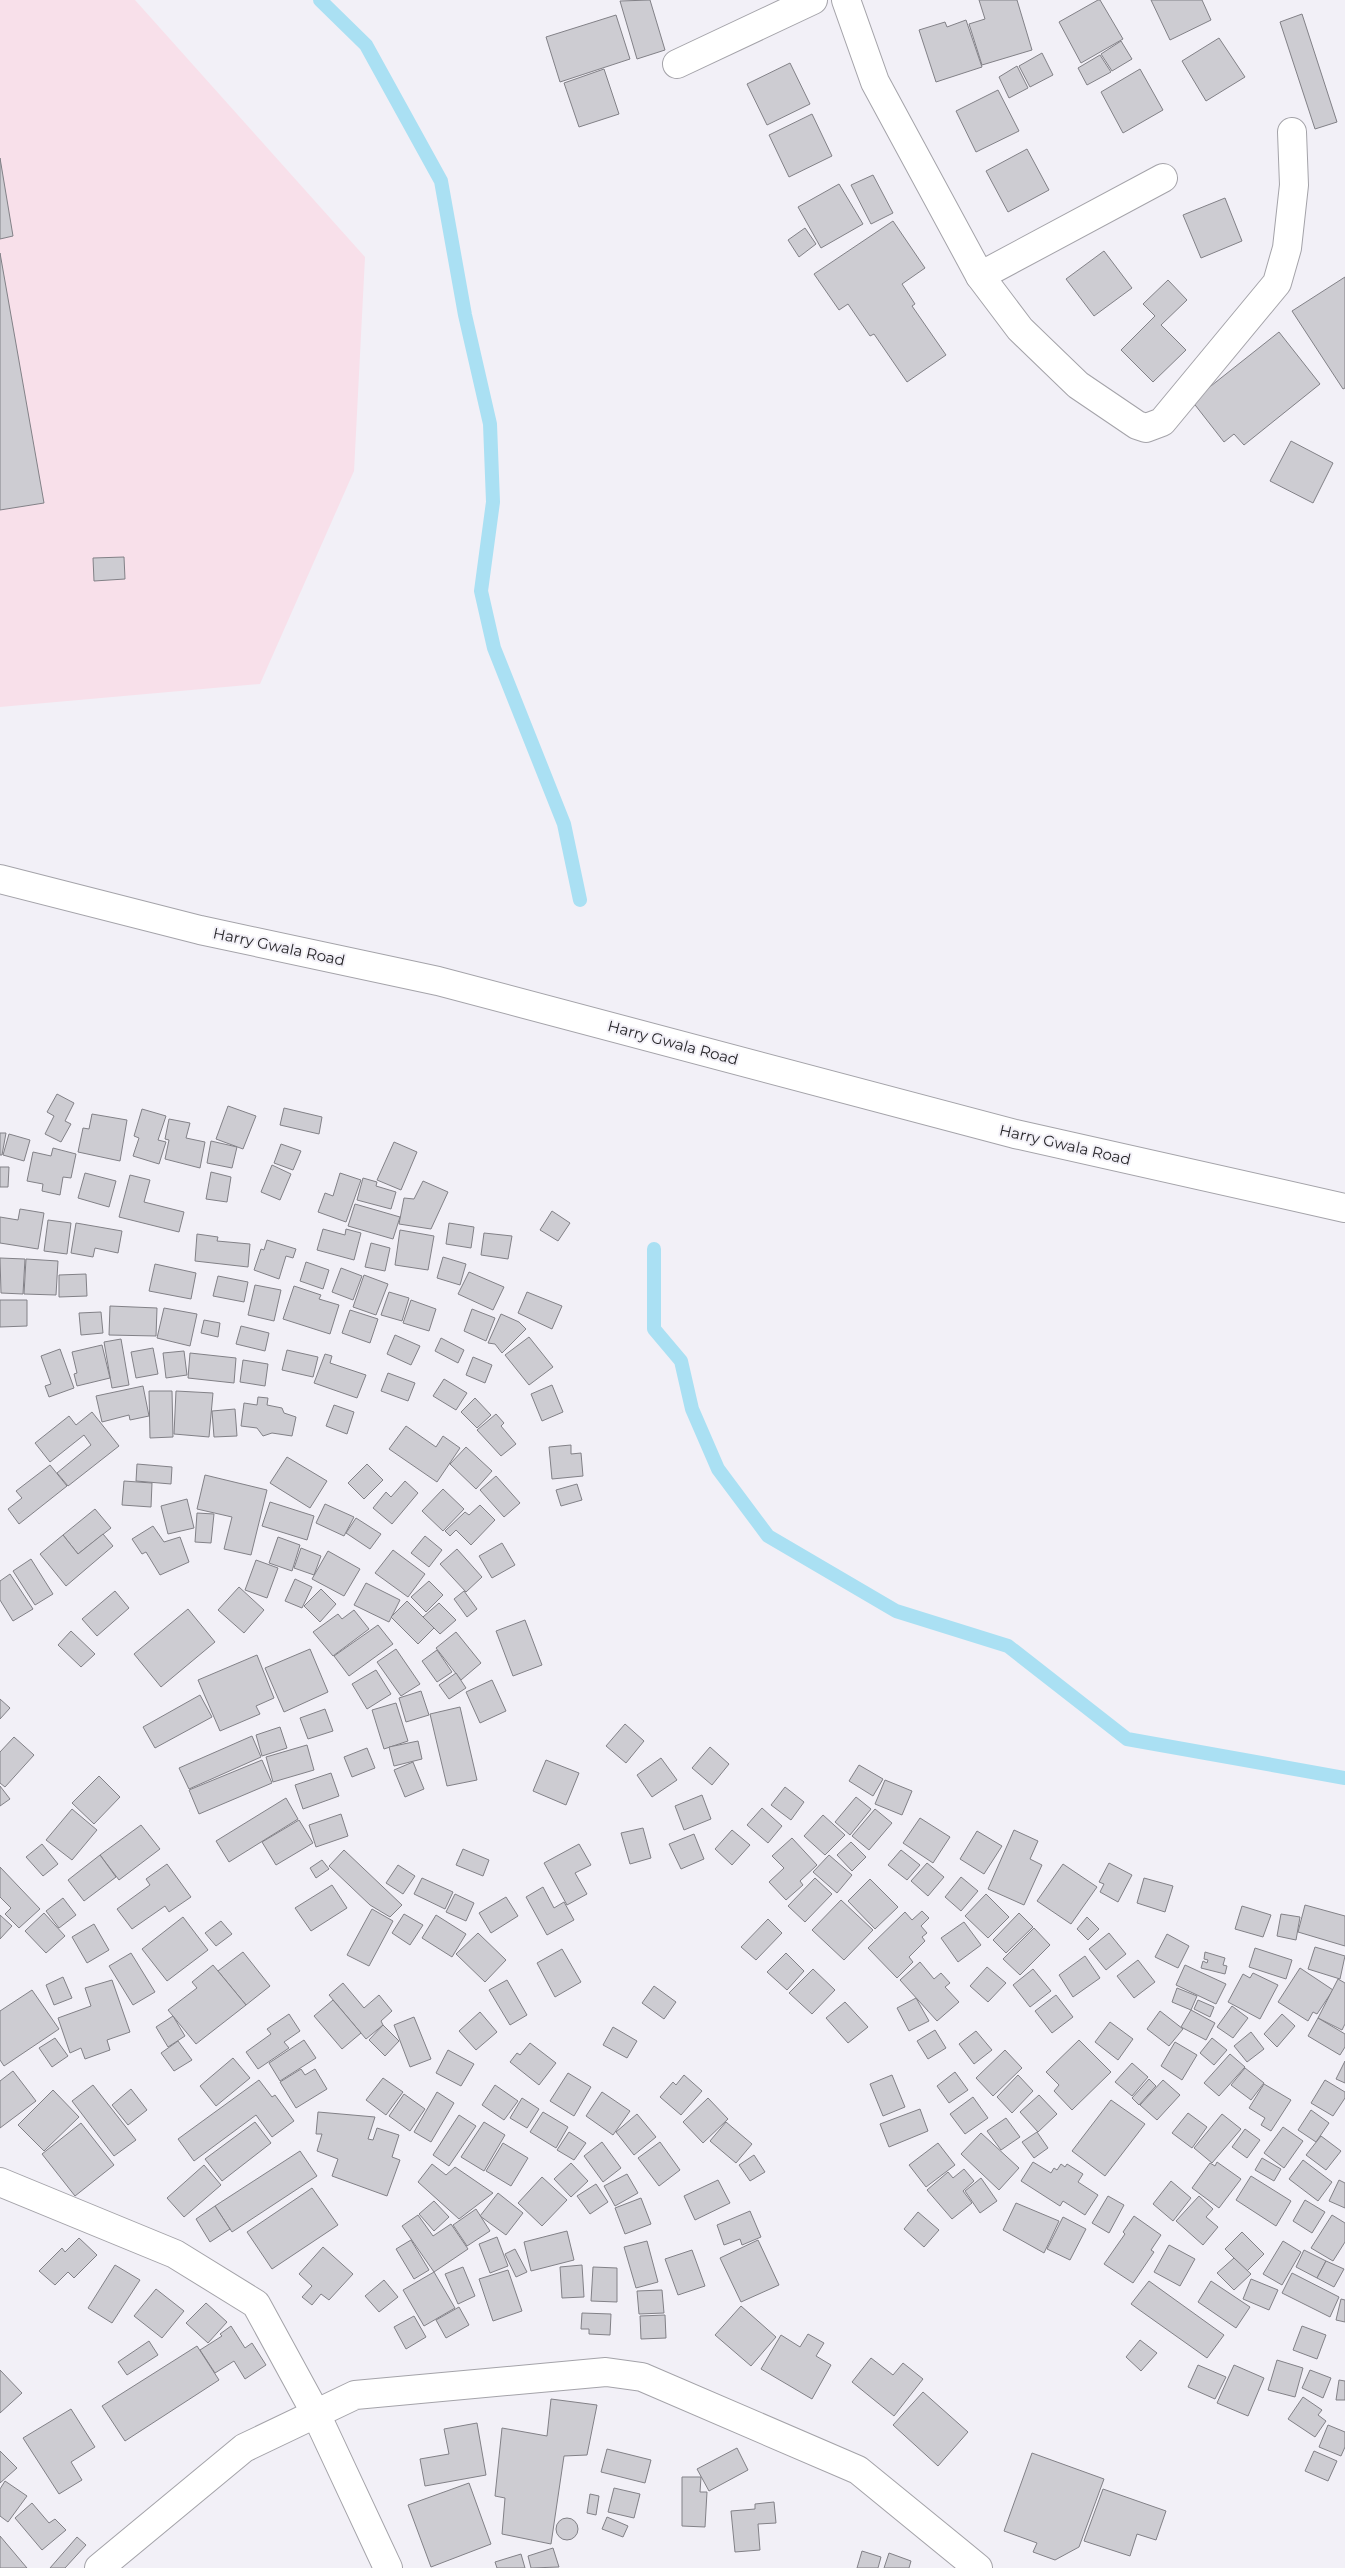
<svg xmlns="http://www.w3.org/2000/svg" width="1345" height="2568" font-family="Montserrat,sans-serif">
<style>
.education{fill:#f8e0ea}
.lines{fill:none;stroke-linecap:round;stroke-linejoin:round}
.stream{stroke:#aae0f3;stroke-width:14}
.building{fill:#cdccd2;stroke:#828187}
.lane-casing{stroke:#a4a3a9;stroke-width:30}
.street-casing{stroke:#a4a3a9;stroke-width:30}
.secondary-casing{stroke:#a4a3a9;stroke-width:30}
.lane{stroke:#fff;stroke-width:28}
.street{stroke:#fff;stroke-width:28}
.secondary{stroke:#fff;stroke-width:28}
.labels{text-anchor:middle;stroke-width:4;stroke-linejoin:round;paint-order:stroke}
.street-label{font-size:15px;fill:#262528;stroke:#f2f0f7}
</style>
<rect width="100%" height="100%" fill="#f2f0f7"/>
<path class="education" d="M0,0H135L365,257L354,471L260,684L0,707Z"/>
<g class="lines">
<g class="stream">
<path d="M320,0L366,45L441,181L465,315L490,424L493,502L481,591L494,648L564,824L580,900"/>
<path d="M654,1249V1329L681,1361L692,1409L718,1469L768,1536L896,1611L1008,1646L1127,1739L1345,1778"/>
</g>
</g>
<g class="building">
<path d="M650,0L665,50L637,59L620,1Z"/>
<path d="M979,0H1017L1032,50L982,65L969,24L985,19Z"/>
<path d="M1098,0H1100L1123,39L1081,63L1059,22Z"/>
<path d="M1151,0H1202L1211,20L1170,40Z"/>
<path d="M1302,14L1337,122L1315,129L1280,22Z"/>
<path d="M616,15L630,59L560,82L546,37Z"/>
<path d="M966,20L982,67L936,82L919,30L945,22L947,27Z"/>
<path d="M1219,38L1245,77L1206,101L1182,61Z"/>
<path d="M1121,41L1132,59L1112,71L1101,54Z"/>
<path d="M1042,53L1053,75L1030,87L1019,66Z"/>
<path d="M1100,55L1111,72L1087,85L1078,68Z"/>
<path d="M790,63L810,104L767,125L747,84Z"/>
<path d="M1017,66L1028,88L1009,98L999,77Z"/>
<path d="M604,69L619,114L579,127L564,83Z"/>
<path d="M1140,69L1163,110L1123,133L1101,92Z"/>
<path d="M998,90L1019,131L976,152L956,111Z"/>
<path d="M812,114L832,156L789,177L769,135Z"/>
<path d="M1027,149L1049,190L1008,212L986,171Z"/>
<path d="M0,158L13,236L0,239Z"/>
<path d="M873,175L893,213L871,224L851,185Z"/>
<path d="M839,184L863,224L821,248L798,207Z"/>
<path d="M1225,198L1242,241L1201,258L1183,215Z"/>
<path d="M893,221L925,268L902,284L915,304L912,306L946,355L907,382L874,334L870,336L848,304L839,310L814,274Z"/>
<path d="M805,228L816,244L799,257L788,240Z"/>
<path d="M1104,251L1132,288L1094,316L1066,279Z"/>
<path d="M0,253L44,503L0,510Z"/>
<path d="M1345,277V388L1343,389L1292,311Z"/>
<path d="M1168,280L1187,300L1161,325L1186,350L1153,382L1121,350L1155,316L1143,304Z"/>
<path d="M1279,332L1320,384L1244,445L1234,434L1224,442L1192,401Z"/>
<path d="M1291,441L1333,463L1313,503L1270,481Z"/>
<path d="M124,557L125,579L94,581L93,558Z"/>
<path d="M57,1094L74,1103L65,1121L71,1124L61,1142L45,1134L54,1116L47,1112Z"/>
<path d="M228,1106L256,1116L243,1149L216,1139Z"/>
<path d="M284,1108L322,1117L319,1134L280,1125Z"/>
<path d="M142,1109L166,1116L158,1140L166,1142L159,1164L133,1156L139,1138L134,1136Z"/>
<path d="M92,1114L127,1120L120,1161L78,1152L83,1128L89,1129Z"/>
<path d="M169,1119L190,1123L186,1138L205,1142L200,1168L165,1159L169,1140L165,1139Z"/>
<path d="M0,1133H6L2,1155H0Z"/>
<path d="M9,1134L30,1140L24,1161L3,1155Z"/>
<path d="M211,1141L237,1147L232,1168L207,1163Z"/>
<path d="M394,1142L417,1152L401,1190L377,1180Z"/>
<path d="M281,1144L301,1151L293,1170L274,1163Z"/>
<path d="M53,1148L76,1154L71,1178L63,1177L60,1195L42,1191L43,1184L27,1181L33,1152L51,1156Z"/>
<path d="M272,1165L291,1174L280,1200L261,1192Z"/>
<path d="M0,1167H9L8,1187H0Z"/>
<path d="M211,1172L231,1177L227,1202L206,1199Z"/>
<path d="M85,1173L116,1181L109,1207L78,1198Z"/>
<path d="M340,1173L361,1180L346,1222L318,1212L325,1193L333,1196Z"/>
<path d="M130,1175L150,1180L144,1202L184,1212L179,1232L119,1217Z"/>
<path d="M363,1178L377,1182L376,1186L396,1192L391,1209L357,1200Z"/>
<path d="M423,1181L448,1192L431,1229L399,1224L404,1198L414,1199Z"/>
<path d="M355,1204L400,1217L393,1239L348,1226Z"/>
<path d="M20,1209L44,1213L38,1249L0,1243V1217L18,1220Z"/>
<path d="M552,1211L570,1223L558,1241L540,1230Z"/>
<path d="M48,1220L71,1223L67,1254L44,1251Z"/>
<path d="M76,1223L122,1231L118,1253L95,1248L93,1257L71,1253Z"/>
<path d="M449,1223L474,1227L471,1248L446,1244Z"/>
<path d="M323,1229L345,1235L346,1229L361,1233L354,1260L317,1250Z"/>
<path d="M400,1230L434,1236L428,1270L395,1265Z"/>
<path d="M484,1233L512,1236L508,1259L481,1255Z"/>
<path d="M197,1234L218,1237L217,1241L250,1244L248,1267L195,1261Z"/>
<path d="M267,1240L296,1249L293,1258L286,1256L279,1279L254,1270L261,1249L264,1250Z"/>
<path d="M371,1243L390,1248L385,1271L365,1267Z"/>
<path d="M443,1257L466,1264L460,1285L437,1278Z"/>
<path d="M0,1258L25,1259L23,1294L1,1293Z"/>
<path d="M26,1259L58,1261L56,1295L24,1294Z"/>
<path d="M306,1262L329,1270L323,1289L300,1281Z"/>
<path d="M155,1264L196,1273L191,1299L149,1291Z"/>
<path d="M341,1268L362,1276L353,1300L332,1292Z"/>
<path d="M469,1272L504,1287L493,1310L458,1294Z"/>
<path d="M86,1274L87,1296L59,1297V1275Z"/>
<path d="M364,1275L388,1284L376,1315L353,1307Z"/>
<path d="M218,1276L248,1282L244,1302L213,1296Z"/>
<path d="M255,1285L281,1290L274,1321L248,1315Z"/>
<path d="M294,1286L321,1295L319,1299L339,1305L330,1334L283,1319Z"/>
<path d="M389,1292L409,1298L402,1321L381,1315Z"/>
<path d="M527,1292L562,1306L552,1329L518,1313Z"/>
<path d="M0,1300H27V1326L0,1327Z"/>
<path d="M411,1300L436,1309L429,1331L403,1323Z"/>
<path d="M110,1306L157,1308L156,1336L109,1335Z"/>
<path d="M164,1308L197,1314L190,1346L157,1338Z"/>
<path d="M472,1309L495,1318L486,1341L464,1331Z"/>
<path d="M350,1310L378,1319L370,1343L342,1333Z"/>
<path d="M101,1312L103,1333L81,1335L79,1313Z"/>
<path d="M501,1314L519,1322L526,1329L502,1353L495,1344L488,1343Z"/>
<path d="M204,1320L220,1323L218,1337L201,1333Z"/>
<path d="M241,1326L269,1333L265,1351L236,1344Z"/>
<path d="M395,1335L420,1346L411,1365L387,1354Z"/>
<path d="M529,1337L553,1367L529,1385L505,1355Z"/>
<path d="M441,1338L464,1350L458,1363L435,1351Z"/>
<path d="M121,1339L129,1385L112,1388L104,1342Z"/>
<path d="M102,1345L110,1378L77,1386L74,1374L77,1373L72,1352Z"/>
<path d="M153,1348L158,1374L136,1378L131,1352Z"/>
<path d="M60,1349L74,1388L49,1397L45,1386L51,1384L41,1356Z"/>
<path d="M287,1350L318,1357L313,1377L282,1370Z"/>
<path d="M184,1351L187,1375L166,1378L163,1353Z"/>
<path d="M190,1353L236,1358L234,1383L188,1378Z"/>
<path d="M325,1354L332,1356L330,1363L366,1375L357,1398L314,1383Z"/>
<path d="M473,1357L492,1365L485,1383L466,1375Z"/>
<path d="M243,1360L268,1364L265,1386L240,1382Z"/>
<path d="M388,1373L415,1383L408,1401L381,1391Z"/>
<path d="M444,1379L467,1393L456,1410L433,1396Z"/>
<path d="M552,1385L563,1412L542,1421L531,1394Z"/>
<path d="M143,1386L149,1416L130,1420L129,1415L102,1422L96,1396Z"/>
<path d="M149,1391H172L173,1437L150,1438Z"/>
<path d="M176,1391L213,1393L209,1437L174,1434Z"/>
<path d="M258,1397L268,1398L267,1405L282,1408L284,1413L296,1417L292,1436L272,1433L263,1436L257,1428L241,1426L244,1403L257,1405Z"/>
<path d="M475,1398L491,1415L477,1428L461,1412Z"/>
<path d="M334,1405L354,1412L347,1434L326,1426Z"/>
<path d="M235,1409L237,1436L214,1437L212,1411Z"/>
<path d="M92,1412L119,1446L68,1486L57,1473L91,1445L84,1435L50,1462L35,1443L69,1416L76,1425Z"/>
<path d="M496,1414L504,1423L501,1426L516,1444L501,1456L477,1430Z"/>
<path d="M406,1426L436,1447L443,1436L460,1448L437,1482L389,1449Z"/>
<path d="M571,1445V1454L581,1453L583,1476L552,1479L549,1447Z"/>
<path d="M466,1447L492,1471L476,1489L450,1464Z"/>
<path d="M287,1457L327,1481L310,1508L270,1483Z"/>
<path d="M137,1464L172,1467L171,1484L136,1481Z"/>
<path d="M367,1464L383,1480L364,1499L348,1483Z"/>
<path d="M50,1465L67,1486L19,1524L8,1509L22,1498L16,1491Z"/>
<path d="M205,1475L267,1490L251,1555L224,1549L232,1517L197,1509Z"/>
<path d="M496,1476L520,1503L504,1517L480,1490Z"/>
<path d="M124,1481L152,1483L151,1507L122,1505Z"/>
<path d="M405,1481L418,1493L392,1524L373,1508L386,1492L391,1497Z"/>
<path d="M577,1484L582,1500L561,1506L556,1490Z"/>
<path d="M443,1489L464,1509L443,1531L422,1511Z"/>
<path d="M187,1499L194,1528L168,1534L161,1506Z"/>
<path d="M270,1502L314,1516L307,1540L262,1526Z"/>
<path d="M325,1504L354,1517L344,1536L316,1523Z"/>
<path d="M480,1505L495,1520L471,1545L456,1530L450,1536L445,1531L465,1512L469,1515Z"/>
<path d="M95,1509L111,1528L78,1554L63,1535Z"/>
<path d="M197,1513L214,1514L211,1543L195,1542Z"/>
<path d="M356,1518L381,1534L370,1549L346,1533Z"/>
<path d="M153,1526L164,1542L180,1537L189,1562L160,1575L146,1552L142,1554L132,1539Z"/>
<path d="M103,1534L113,1546L66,1586L40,1554L63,1535L78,1554Z"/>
<path d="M425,1536L442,1550L429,1567L411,1553Z"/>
<path d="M278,1537L300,1545L292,1571L269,1563Z"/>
<path d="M502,1543L515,1565L492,1578L479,1556Z"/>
<path d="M301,1548L321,1556L314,1575L294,1568Z"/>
<path d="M457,1549L482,1577L466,1592L440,1564Z"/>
<path d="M393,1550L425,1574L408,1597L375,1573Z"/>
<path d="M328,1551L360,1569L344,1596L312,1579Z"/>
<path d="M31,1559L53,1594L35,1605L13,1571Z"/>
<path d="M256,1560L278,1568L267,1598L245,1590Z"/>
<path d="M10,1574L33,1609L13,1621L0,1600V1581Z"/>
<path d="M295,1579L312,1587L302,1608L285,1601Z"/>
<path d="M429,1581L443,1595L426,1612L411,1597Z"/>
<path d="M366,1583L400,1600L389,1622L354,1605Z"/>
<path d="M239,1587L264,1610L244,1633L218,1610Z"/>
<path d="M321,1589L336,1604L320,1622L304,1606Z"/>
<path d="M115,1591L129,1608L97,1636L82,1619Z"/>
<path d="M464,1591L477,1609L467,1617L454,1599Z"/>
<path d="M407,1601L434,1628L418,1644L391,1617Z"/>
<path d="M439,1603L456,1620L440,1634L423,1617Z"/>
<path d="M188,1609L215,1642L161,1687L134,1654Z"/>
<path d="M354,1610L369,1629L333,1656L313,1632L338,1614L342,1619Z"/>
<path d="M525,1620L542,1665L513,1676L496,1631Z"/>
<path d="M378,1625L393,1644L349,1676L334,1656Z"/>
<path d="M71,1631L95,1654L81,1667L58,1645Z"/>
<path d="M456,1632L481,1663L461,1680L436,1648Z"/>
<path d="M310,1649L328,1692L284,1712L265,1668Z"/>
<path d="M396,1649L420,1684L401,1696L377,1662Z"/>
<path d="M437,1650L452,1672L437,1682L422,1661Z"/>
<path d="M257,1655L274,1698L256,1706L260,1714L220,1731L198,1680Z"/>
<path d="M376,1670L391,1694L367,1709L352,1684Z"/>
<path d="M456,1673L466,1688L449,1699L439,1685Z"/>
<path d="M492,1680L506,1711L480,1723L466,1692Z"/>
<path d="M421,1691L429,1715L406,1722L399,1698Z"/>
<path d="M200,1695L212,1717L155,1748L143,1727Z"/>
<path d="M0,1699L10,1708L0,1719Z"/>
<path d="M396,1703L408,1741L384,1749L372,1710Z"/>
<path d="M460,1707L477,1780L447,1786L430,1714Z"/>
<path d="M325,1709L333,1731L308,1739L300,1718Z"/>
<path d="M625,1724L644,1741L626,1763L606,1746Z"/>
<path d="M280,1727L287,1748L262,1756L256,1735Z"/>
<path d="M252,1736L261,1757L189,1789L179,1768Z"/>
<path d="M14,1737L34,1755L5,1787L0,1783V1752Z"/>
<path d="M418,1741L422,1759L394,1766L389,1747Z"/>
<path d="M307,1745L314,1770L273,1782L266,1757Z"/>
<path d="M710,1747L729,1764L712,1785L692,1768Z"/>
<path d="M367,1748L375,1768L352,1777L344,1757Z"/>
<path d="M661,1758L677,1780L652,1797L637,1775Z"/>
<path d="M262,1760L272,1783L199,1814L189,1790Z"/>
<path d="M546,1760L579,1773L566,1805L533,1791Z"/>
<path d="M413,1762L424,1789L405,1797L394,1770Z"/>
<path d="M859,1765L883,1779L873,1796L849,1781Z"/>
<path d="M331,1773L339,1796L303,1809L295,1785Z"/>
<path d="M99,1776L120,1797L94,1824L72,1803Z"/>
<path d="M885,1780L912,1791L902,1815L875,1804Z"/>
<path d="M0,1786L10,1799L0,1806Z"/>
<path d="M785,1787L804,1802L791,1820L771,1805Z"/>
<path d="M702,1795L711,1819L684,1830L675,1806Z"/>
<path d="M856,1797L871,1809L850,1835L835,1822Z"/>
<path d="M286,1798L298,1819L229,1862L216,1841Z"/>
<path d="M762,1808L782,1826L768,1843L747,1825Z"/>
<path d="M72,1809L97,1830L72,1860L46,1840Z"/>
<path d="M875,1809L892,1823L869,1850L852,1836Z"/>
<path d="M341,1814L348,1836L316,1847L309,1825Z"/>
<path d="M823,1815L845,1835L825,1855L804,1836Z"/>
<path d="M920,1818L950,1837L933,1863L903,1843Z"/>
<path d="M299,1820L313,1843L276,1865L262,1842Z"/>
<path d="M141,1825L160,1849L119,1880L100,1855Z"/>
<path d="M643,1828L651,1858L630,1864L621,1833Z"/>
<path d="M732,1830L750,1845L732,1865L715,1849Z"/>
<path d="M1014,1830L1038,1841L1030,1859L1042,1865L1024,1905L988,1889Z"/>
<path d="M977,1831L1002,1846L984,1874L960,1859Z"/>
<path d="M694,1834L704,1859L681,1869L669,1844Z"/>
<path d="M792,1838L817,1865L800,1881L803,1885L786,1900L769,1882L784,1868L772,1856Z"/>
<path d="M851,1842L866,1857L852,1871L837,1855Z"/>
<path d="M42,1844L58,1864L43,1876L26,1857Z"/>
<path d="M579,1844L591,1865L575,1873L587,1894L567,1905L544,1863Z"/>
<path d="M463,1849L489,1860L483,1876L456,1865Z"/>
<path d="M344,1850L402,1905L390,1917L370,1905L329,1866Z"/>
<path d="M901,1850L920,1865L907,1880L888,1865Z"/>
<path d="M100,1855L116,1877L84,1901L68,1880Z"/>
<path d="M829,1855L852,1875L837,1893L813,1872Z"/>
<path d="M322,1860L329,1869L316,1878L310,1868Z"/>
<path d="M927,1863L944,1877L928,1896L911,1881Z"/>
<path d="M1109,1863L1132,1875L1118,1902L1100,1892L1104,1884L1099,1882Z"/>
<path d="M167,1864L191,1897L169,1912L165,1906L132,1929L117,1909L150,1885L146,1879Z"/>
<path d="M1063,1864L1097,1887L1071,1924L1037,1901Z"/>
<path d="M398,1865L415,1876L403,1894L386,1883Z"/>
<path d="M0,1867L40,1909L19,1928L5,1914L11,1908L0,1897Z"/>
<path d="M961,1877L978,1891L961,1911L945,1897Z"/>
<path d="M422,1878L453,1892L445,1909L414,1894Z"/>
<path d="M815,1878L832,1894L805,1922L788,1906Z"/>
<path d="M1144,1878L1173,1886L1165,1912L1137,1903Z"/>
<path d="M870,1879L898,1907L875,1929L848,1901Z"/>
<path d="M332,1885L347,1908L311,1931L295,1908Z"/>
<path d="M543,1887L554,1908L564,1902L574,1920L547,1935L526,1897Z"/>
<path d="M455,1894L474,1903L466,1921L446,1912Z"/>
<path d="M986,1894L1009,1917L988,1938L965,1916Z"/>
<path d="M506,1897L518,1916L491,1933L479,1913Z"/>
<path d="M63,1898L76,1915L59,1928L46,1911Z"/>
<path d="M841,1900L873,1930L844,1960L812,1930Z"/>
<path d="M1305,1905L1345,1916V1946L1298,1932Z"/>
<path d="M1242,1906L1271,1915L1263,1937L1235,1929Z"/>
<path d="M372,1909L393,1921L369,1966L347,1955Z"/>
<path d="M922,1911L929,1918L921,1926L927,1933L922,1937L925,1941L909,1957L913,1962L897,1978L868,1948L905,1912L912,1920Z"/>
<path d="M44,1913L65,1936L46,1953L25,1931Z"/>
<path d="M1019,1913L1033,1927L1006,1953L993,1940Z"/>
<path d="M404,1914L423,1925L410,1945L392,1933Z"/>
<path d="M1281,1914L1300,1917L1296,1940L1277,1936Z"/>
<path d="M0,1915L12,1926L0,1939Z"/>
<path d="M436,1915L466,1934L452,1957L422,1938Z"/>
<path d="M183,1917L208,1950L167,1981L142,1949Z"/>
<path d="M1087,1917L1099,1929L1088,1940L1077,1929Z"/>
<path d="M768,1919L782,1933L756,1960L741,1947Z"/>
<path d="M221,1921L232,1934L216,1946L205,1933Z"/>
<path d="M964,1922L981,1945L958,1962L941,1938Z"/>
<path d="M94,1924L109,1950L87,1963L72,1937Z"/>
<path d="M1034,1928L1050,1945L1020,1975L1003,1959Z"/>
<path d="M478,1933L506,1960L485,1982L456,1954Z"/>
<path d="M1109,1933L1126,1954L1106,1970L1089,1949Z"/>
<path d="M1167,1934L1189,1946L1178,1968L1155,1957Z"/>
<path d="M1315,1947L1345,1956L1340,1979L1308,1969Z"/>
<path d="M1255,1948L1292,1960L1286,1979L1249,1967Z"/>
<path d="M562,1949L581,1982L555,1997L537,1963Z"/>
<path d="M243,1952L270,1986L246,2005L218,1971Z"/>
<path d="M1205,1952L1225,1958L1223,1965L1227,1966L1225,1974L1201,1968L1203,1961L1207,1963L1208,1960L1204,1959Z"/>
<path d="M131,1953L155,1992L133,2005L109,1966Z"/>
<path d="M786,1953L804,1971L787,1990L767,1972Z"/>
<path d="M1085,1956L1100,1978L1073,1997L1059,1975Z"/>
<path d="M1138,1960L1155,1982L1134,1998L1117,1976Z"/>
<path d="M920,1962L934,1979L941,1973L950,1983L945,1987L959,2002L937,2021L900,1980Z"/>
<path d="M213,1965L246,2005L196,2044L168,2010L197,1988L192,1982Z"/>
<path d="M1185,1965L1226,1984L1216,2004L1176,1985Z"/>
<path d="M987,1967L1006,1983L988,2002L970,1986Z"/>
<path d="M1300,1968L1333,1990L1317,2014L1313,2012L1308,2021L1278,2002Z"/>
<path d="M813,1969L835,1990L812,2014L789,1993Z"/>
<path d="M1033,1969L1051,1991L1030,2007L1013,1985Z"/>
<path d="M1253,1973L1278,1985L1260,2019L1228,2002L1243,1974L1250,1978Z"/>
<path d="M63,1977L72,1998L54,2005L46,1985Z"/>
<path d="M1338,1979L1345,1983V2024L1342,2030L1318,2018Z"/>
<path d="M112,1980L130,2032L107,2040L110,2050L85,2059L81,2048L70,2053L58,2018L91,2006L85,1988Z"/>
<path d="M507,1980L527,2015L510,2025L489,1990Z"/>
<path d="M343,1983L364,2008L379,1995L392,2011L381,2021L383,2025L366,2039L329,1995Z"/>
<path d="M654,1986L676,2002L664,2019L642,2003Z"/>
<path d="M1177,1988L1197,1996L1191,2010L1172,2002Z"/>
<path d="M32,1990L59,2029L4,2066L0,2060V2011Z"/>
<path d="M1056,1995L1073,2017L1052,2033L1035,2011Z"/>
<path d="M916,1998L929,2021L909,2031L897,2008Z"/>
<path d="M333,2000L361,2033L342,2049L314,2016Z"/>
<path d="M1198,2000L1214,2007L1210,2017L1194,2009Z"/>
<path d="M845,2002L868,2027L848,2043L826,2018Z"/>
<path d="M1232,2006L1248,2018L1233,2038L1217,2027Z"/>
<path d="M1191,2010L1215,2023L1206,2040L1181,2027Z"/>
<path d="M1160,2011L1183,2029L1169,2046L1147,2029Z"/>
<path d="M480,2012L497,2032L476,2050L459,2031Z"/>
<path d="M289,2014L300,2031L284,2042L289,2048L258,2069L246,2052L271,2034L267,2029Z"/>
<path d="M1282,2014L1295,2026L1277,2047L1264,2034Z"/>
<path d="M173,2016L185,2036L168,2047L156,2027Z"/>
<path d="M414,2017L431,2059L410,2067L394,2025Z"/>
<path d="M1318,2018L1345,2034V2047L1340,2055L1308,2036Z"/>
<path d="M1110,2022L1133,2039L1118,2060L1095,2042Z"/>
<path d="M383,2025L399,2041L385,2056L369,2040Z"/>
<path d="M613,2027L637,2041L627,2058L603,2045Z"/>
<path d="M935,2030L946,2048L928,2059L917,2041Z"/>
<path d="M976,2031L992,2050L974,2064L959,2044Z"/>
<path d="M1251,2032L1264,2049L1247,2062L1234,2046Z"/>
<path d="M55,2038L68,2056L52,2067L39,2048Z"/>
<path d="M1212,2038L1227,2050L1214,2065L1200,2053Z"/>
<path d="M304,2040L316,2058L280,2081L269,2063Z"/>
<path d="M1079,2040L1111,2072L1072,2110L1054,2091L1059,2085L1046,2072Z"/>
<path d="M178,2041L192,2060L174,2071L161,2053Z"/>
<path d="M1175,2042L1197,2055L1182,2080L1161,2066Z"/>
<path d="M530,2043L556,2063L539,2085L510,2062L517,2053L520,2055Z"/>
<path d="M448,2050L474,2064L461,2086L436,2073Z"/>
<path d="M1005,2050L1022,2068L993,2096L976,2078Z"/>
<path d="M1230,2054L1245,2067L1219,2096L1204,2083Z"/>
<path d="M233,2058L250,2078L216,2106L200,2086Z"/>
<path d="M1345,2061V2083L1336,2079Z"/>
<path d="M1132,2063L1148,2077L1132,2096L1115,2082Z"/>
<path d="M1245,2068L1264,2083L1251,2100L1231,2085Z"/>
<path d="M301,2069L305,2075L315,2069L327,2089L296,2108L280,2082Z"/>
<path d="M13,2071L36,2101L0,2128V2081Z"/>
<path d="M955,2072L968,2090L949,2103L937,2086Z"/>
<path d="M568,2073L591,2087L574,2116L550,2101Z"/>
<path d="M684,2075L702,2091L681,2115L660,2097L673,2082L676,2085Z"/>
<path d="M892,2075L905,2107L883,2116L870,2084Z"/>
<path d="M1018,2075L1033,2091L1012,2113L997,2097Z"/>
<path d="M383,2078L403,2092L386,2115L366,2100Z"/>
<path d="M1149,2079L1156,2086L1139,2105L1132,2098Z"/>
<path d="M259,2080L272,2097L275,2095L294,2121L272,2137L256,2115L194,2161L178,2139Z"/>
<path d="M1163,2080L1180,2095L1157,2120L1140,2105Z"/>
<path d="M1325,2080L1345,2092V2098L1333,2116L1311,2103Z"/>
<path d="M1264,2084L1291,2100L1271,2131L1261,2125L1265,2118L1249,2108Z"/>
<path d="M93,2085L136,2140L114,2156L72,2101Z"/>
<path d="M495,2085L518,2101L504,2120L482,2105Z"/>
<path d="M131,2089L147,2110L128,2125L112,2105Z"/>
<path d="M53,2090L79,2117L44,2151L18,2125Z"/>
<path d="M437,2092L454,2103L431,2142L414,2132Z"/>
<path d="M602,2092L630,2111L613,2135L586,2116Z"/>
<path d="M404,2094L425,2109L410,2131L389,2116Z"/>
<path d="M1039,2095L1057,2114L1038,2132L1020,2112Z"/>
<path d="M973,2097L988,2118L965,2134L950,2114Z"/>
<path d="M522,2098L539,2109L527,2128L510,2118Z"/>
<path d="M708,2098L728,2119L703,2143L683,2122Z"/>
<path d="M1111,2100L1145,2124L1105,2176L1072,2151Z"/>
<path d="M920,2109L928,2131L889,2147L880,2124Z"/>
<path d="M1311,2110L1329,2123L1316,2142L1298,2130Z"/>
<path d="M318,2112L375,2117L368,2139L373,2140L377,2128L399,2135L392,2157L400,2160L387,2196L332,2176L338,2159L317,2151L322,2134H316Z"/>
<path d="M543,2112L568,2127L556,2148L530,2132Z"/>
<path d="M1188,2113L1207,2127L1192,2148L1172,2133Z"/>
<path d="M637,2114L656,2137L634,2155L616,2132Z"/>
<path d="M1222,2114L1241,2129L1212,2163L1194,2148Z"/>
<path d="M459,2115L476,2126L449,2166L433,2155Z"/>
<path d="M1006,2118L1020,2137L1001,2150L987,2131Z"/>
<path d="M255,2122L271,2143L222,2181L205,2159Z"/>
<path d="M484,2122L505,2135L484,2171L461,2157Z"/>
<path d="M726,2122L752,2144L736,2163L710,2141Z"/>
<path d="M81,2123L114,2165L75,2196L42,2154Z"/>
<path d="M1283,2127L1303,2141L1284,2168L1264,2153Z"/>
<path d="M1245,2129L1260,2140L1247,2158L1232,2147Z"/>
<path d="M569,2132L586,2143L574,2160L557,2150Z"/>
<path d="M1037,2132L1048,2148L1034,2158L1022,2142Z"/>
<path d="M981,2133L1019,2168L999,2190L961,2154Z"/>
<path d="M1321,2136L1341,2151L1326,2170L1306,2155Z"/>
<path d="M602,2142L621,2168L603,2182L584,2156Z"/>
<path d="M660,2142L680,2170L659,2186L638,2158Z"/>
<path d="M503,2143L528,2158L511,2186L486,2171Z"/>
<path d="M938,2143L955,2165L926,2187L909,2165Z"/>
<path d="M300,2151L317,2176L232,2232L215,2206Z"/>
<path d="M754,2155L765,2172L750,2181L739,2165Z"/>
<path d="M1262,2158L1281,2169L1274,2181L1255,2170Z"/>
<path d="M1303,2160L1332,2182L1318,2201L1289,2179Z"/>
<path d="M1033,2162L1051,2173L1054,2168L1057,2170L1061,2164L1065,2167L1067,2164L1083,2174L1078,2182L1098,2195L1085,2215L1063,2201L1060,2206L1021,2181Z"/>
<path d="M1217,2162L1241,2179L1219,2208L1192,2188L1210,2163L1215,2166Z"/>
<path d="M571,2163L588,2181L571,2197L554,2179Z"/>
<path d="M432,2164L446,2175L455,2167L493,2193L459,2219L418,2182Z"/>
<path d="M204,2165L221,2185L184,2217L167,2198Z"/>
<path d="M964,2169L974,2181L963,2191L972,2203L952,2219L927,2190L948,2172L953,2178Z"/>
<path d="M627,2174L638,2193L615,2206L604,2186Z"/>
<path d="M1251,2176L1291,2201L1276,2226L1236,2200Z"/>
<path d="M542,2177L567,2200L542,2226L518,2203Z"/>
<path d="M981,2178L997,2201L980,2213L965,2191Z"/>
<path d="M718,2180L730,2203L695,2220L684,2196Z"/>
<path d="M1339,2180L1345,2183V2208L1329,2201Z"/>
<path d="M1171,2181L1191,2198L1173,2221L1153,2204Z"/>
<path d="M596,2184L608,2202L590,2214L577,2196Z"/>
<path d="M312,2188L338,2225L272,2269L247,2232Z"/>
<path d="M498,2193L523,2213L506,2235L480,2216Z"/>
<path d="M1108,2196L1124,2205L1109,2233L1092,2223Z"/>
<path d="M1199,2196L1213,2209L1206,2217L1218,2227L1203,2245L1176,2221Z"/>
<path d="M641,2198L651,2224L625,2234L615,2208Z"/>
<path d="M1305,2200L1325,2212L1312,2233L1293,2221Z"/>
<path d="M434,2201L449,2217L434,2231L419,2214Z"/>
<path d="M1016,2203L1059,2221L1044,2253L1003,2230Z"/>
<path d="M215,2206L230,2229L210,2242L196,2219Z"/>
<path d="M476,2209L490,2231L467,2246L453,2225Z"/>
<path d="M750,2211L761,2237L742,2245L740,2239L724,2245L717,2225Z"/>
<path d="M918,2212L939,2230L924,2247L904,2229Z"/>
<path d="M418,2215L433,2236L451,2224L468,2249L434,2272L402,2226Z"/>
<path d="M1332,2215L1345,2223V2242L1333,2261L1311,2248Z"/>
<path d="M1134,2216L1161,2235L1151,2250L1154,2252L1133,2283L1104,2264L1125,2234L1123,2232Z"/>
<path d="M1063,2217L1086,2229L1070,2260L1047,2249Z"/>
<path d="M567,2231L574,2260L531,2271L524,2242Z"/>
<path d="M1242,2232L1264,2254L1247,2271L1225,2249Z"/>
<path d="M497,2237L508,2266L490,2273L479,2244Z"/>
<path d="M79,2238L97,2255L74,2278L68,2272L55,2285L39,2271L62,2248L65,2252Z"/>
<path d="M411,2240L429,2270L414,2279L396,2249Z"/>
<path d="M758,2240L779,2285L741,2302L720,2258Z"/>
<path d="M647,2241L658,2282L636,2288L624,2247Z"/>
<path d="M1283,2241L1301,2252L1282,2285L1263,2274Z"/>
<path d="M1169,2245L1195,2259L1180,2286L1154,2272Z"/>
<path d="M323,2247L353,2274L329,2300L321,2294L312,2305L302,2297L312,2286L299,2274Z"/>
<path d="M515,2249L527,2272L516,2277L505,2254Z"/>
<path d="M692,2250L705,2286L678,2295L665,2259Z"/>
<path d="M1304,2250L1326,2261L1317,2278L1296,2267Z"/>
<path d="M1234,2258L1251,2274L1234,2290L1217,2273Z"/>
<path d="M1326,2261L1344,2269L1334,2287L1317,2278Z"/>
<path d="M115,2265L140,2280L112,2323L88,2308Z"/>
<path d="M582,2265L584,2297L562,2298L560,2267Z"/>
<path d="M463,2267L475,2296L458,2304L445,2274Z"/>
<path d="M593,2267L617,2268V2302L591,2301Z"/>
<path d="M508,2270L522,2311L493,2321L479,2279Z"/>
<path d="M434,2272L455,2308L424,2326L403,2290Z"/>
<path d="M1292,2273L1339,2297L1330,2317L1282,2293Z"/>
<path d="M1251,2279L1278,2290L1269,2310L1243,2299Z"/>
<path d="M384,2280L398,2297L379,2312L365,2296Z"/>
<path d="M1149,2281L1224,2335L1207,2358L1131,2304Z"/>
<path d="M1211,2281L1250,2307L1236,2328L1198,2302Z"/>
<path d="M156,2289L184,2311L162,2338L134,2316Z"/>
<path d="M662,2290L664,2313L639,2314L637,2291Z"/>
<path d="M1341,2299L1345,2300V2322L1336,2320Z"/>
<path d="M206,2303L227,2322L208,2343L186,2323Z"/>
<path d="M741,2306L776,2337L751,2366L715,2335Z"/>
<path d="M459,2307L469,2325L446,2338L436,2320Z"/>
<path d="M582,2313L611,2314L610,2335L589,2334V2329H581Z"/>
<path d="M665,2315L666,2338L641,2339L640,2316Z"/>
<path d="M414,2316L426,2337L406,2349L394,2327Z"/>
<path d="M231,2326L245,2348L252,2343L266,2365L245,2379L234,2361L215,2373L200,2350L222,2336L220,2334Z"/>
<path d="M1302,2326L1326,2335L1317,2359L1293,2350Z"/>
<path d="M808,2334L824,2343L816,2356L831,2365L812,2399L761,2369L781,2335L800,2347Z"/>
<path d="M1140,2340L1157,2353L1141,2371L1126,2357Z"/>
<path d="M149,2341L158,2355L127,2375L118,2362Z"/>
<path d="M197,2346L219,2380L125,2441L102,2406Z"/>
<path d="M871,2358L893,2375L903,2363L923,2379L894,2416L852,2382Z"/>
<path d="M1277,2360L1303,2368L1295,2397L1268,2390Z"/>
<path d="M1198,2365L1226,2377L1215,2399L1188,2387Z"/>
<path d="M1234,2365L1264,2378L1248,2416L1217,2403Z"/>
<path d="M0,2370L22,2393L0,2413Z"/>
<path d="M1310,2370L1331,2378L1323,2398L1302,2388Z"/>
<path d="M1339,2380L1345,2381V2400H1336Z"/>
<path d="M923,2392L968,2432L938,2466L893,2425Z"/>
<path d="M1303,2397L1322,2410L1318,2415L1326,2421L1315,2437L1288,2419Z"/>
<path d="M551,2399L597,2405L587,2455L564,2456L551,2544L502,2534L505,2498L495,2496L502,2428L547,2436Z"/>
<path d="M71,2409L95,2447L71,2462L82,2480L59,2494L23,2438Z"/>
<path d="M477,2423L486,2475L425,2486L420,2459L449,2454L444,2429Z"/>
<path d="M1328,2425L1345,2432V2447L1341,2456L1319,2447Z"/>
<path d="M737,2448L748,2470L709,2491L697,2469Z"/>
<path d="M607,2449L651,2460L645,2483L601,2472Z"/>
<path d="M0,2451L17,2468L0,2483Z"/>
<path d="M1314,2451L1337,2461L1328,2481L1305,2471Z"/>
<path d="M1032,2453L1104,2479L1079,2547L1055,2560L1033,2552L1037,2543L1004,2531Z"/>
<path d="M682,2477H701L700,2492H707L705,2527L682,2526Z"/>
<path d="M5,2481L27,2496L8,2522L0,2516V2489Z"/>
<path d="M469,2483L491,2544L431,2567L408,2505Z"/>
<path d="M614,2488L640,2494L634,2518L608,2512Z"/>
<path d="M1103,2489L1166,2511L1156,2540L1137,2534L1130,2556L1084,2541Z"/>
<path d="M590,2494L599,2496L596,2515L587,2513Z"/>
<path d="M774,2502L776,2523L758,2524L760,2550L735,2552L731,2511L755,2509V2504Z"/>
<path d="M32,2503L49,2523L55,2519L66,2530L42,2550L15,2518Z"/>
<path d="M607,2517L628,2526L623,2537L602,2529Z"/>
<circle cx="567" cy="2529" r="11"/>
<path d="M0,2536L27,2568H0Z"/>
<path d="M77,2537L86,2545L65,2568H50Z"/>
<path d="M553,2548L559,2567L531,2568L528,2556Z"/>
<path d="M862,2551L881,2557L878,2568H857Z"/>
<path d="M889,2553L911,2561L909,2568H884Z"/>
<path d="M521,2554L525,2568H497L495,2562Z"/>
</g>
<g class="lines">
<defs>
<path id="lane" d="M980,276L1163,178"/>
<g id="street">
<path d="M846,0L875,82L980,276L1020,329L1078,385L1137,425L1146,428L1162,422L1277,283L1287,248L1294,185L1292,132"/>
<path d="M677,64L813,0"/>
<path d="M0,2182L175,2254L256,2304L316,2414L388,2568"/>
<path d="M99,2568L244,2448L355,2395L606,2372L642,2377L858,2470L978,2568"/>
</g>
<path id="secondary" d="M0,879L200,930L438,981L1015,1134L1345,1208"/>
</defs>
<use href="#lane" class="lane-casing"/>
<use href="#street" class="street-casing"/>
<use href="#secondary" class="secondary-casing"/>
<use href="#lane" class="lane"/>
<use href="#street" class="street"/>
<use href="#secondary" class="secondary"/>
</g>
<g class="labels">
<g class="street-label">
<text transform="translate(279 947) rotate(12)" y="5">Harry Gwala Road</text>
<text transform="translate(673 1043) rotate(15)" y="5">Harry Gwala Road</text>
<text transform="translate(1065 1145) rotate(13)" y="5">Harry Gwala Road</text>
</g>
</g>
</svg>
